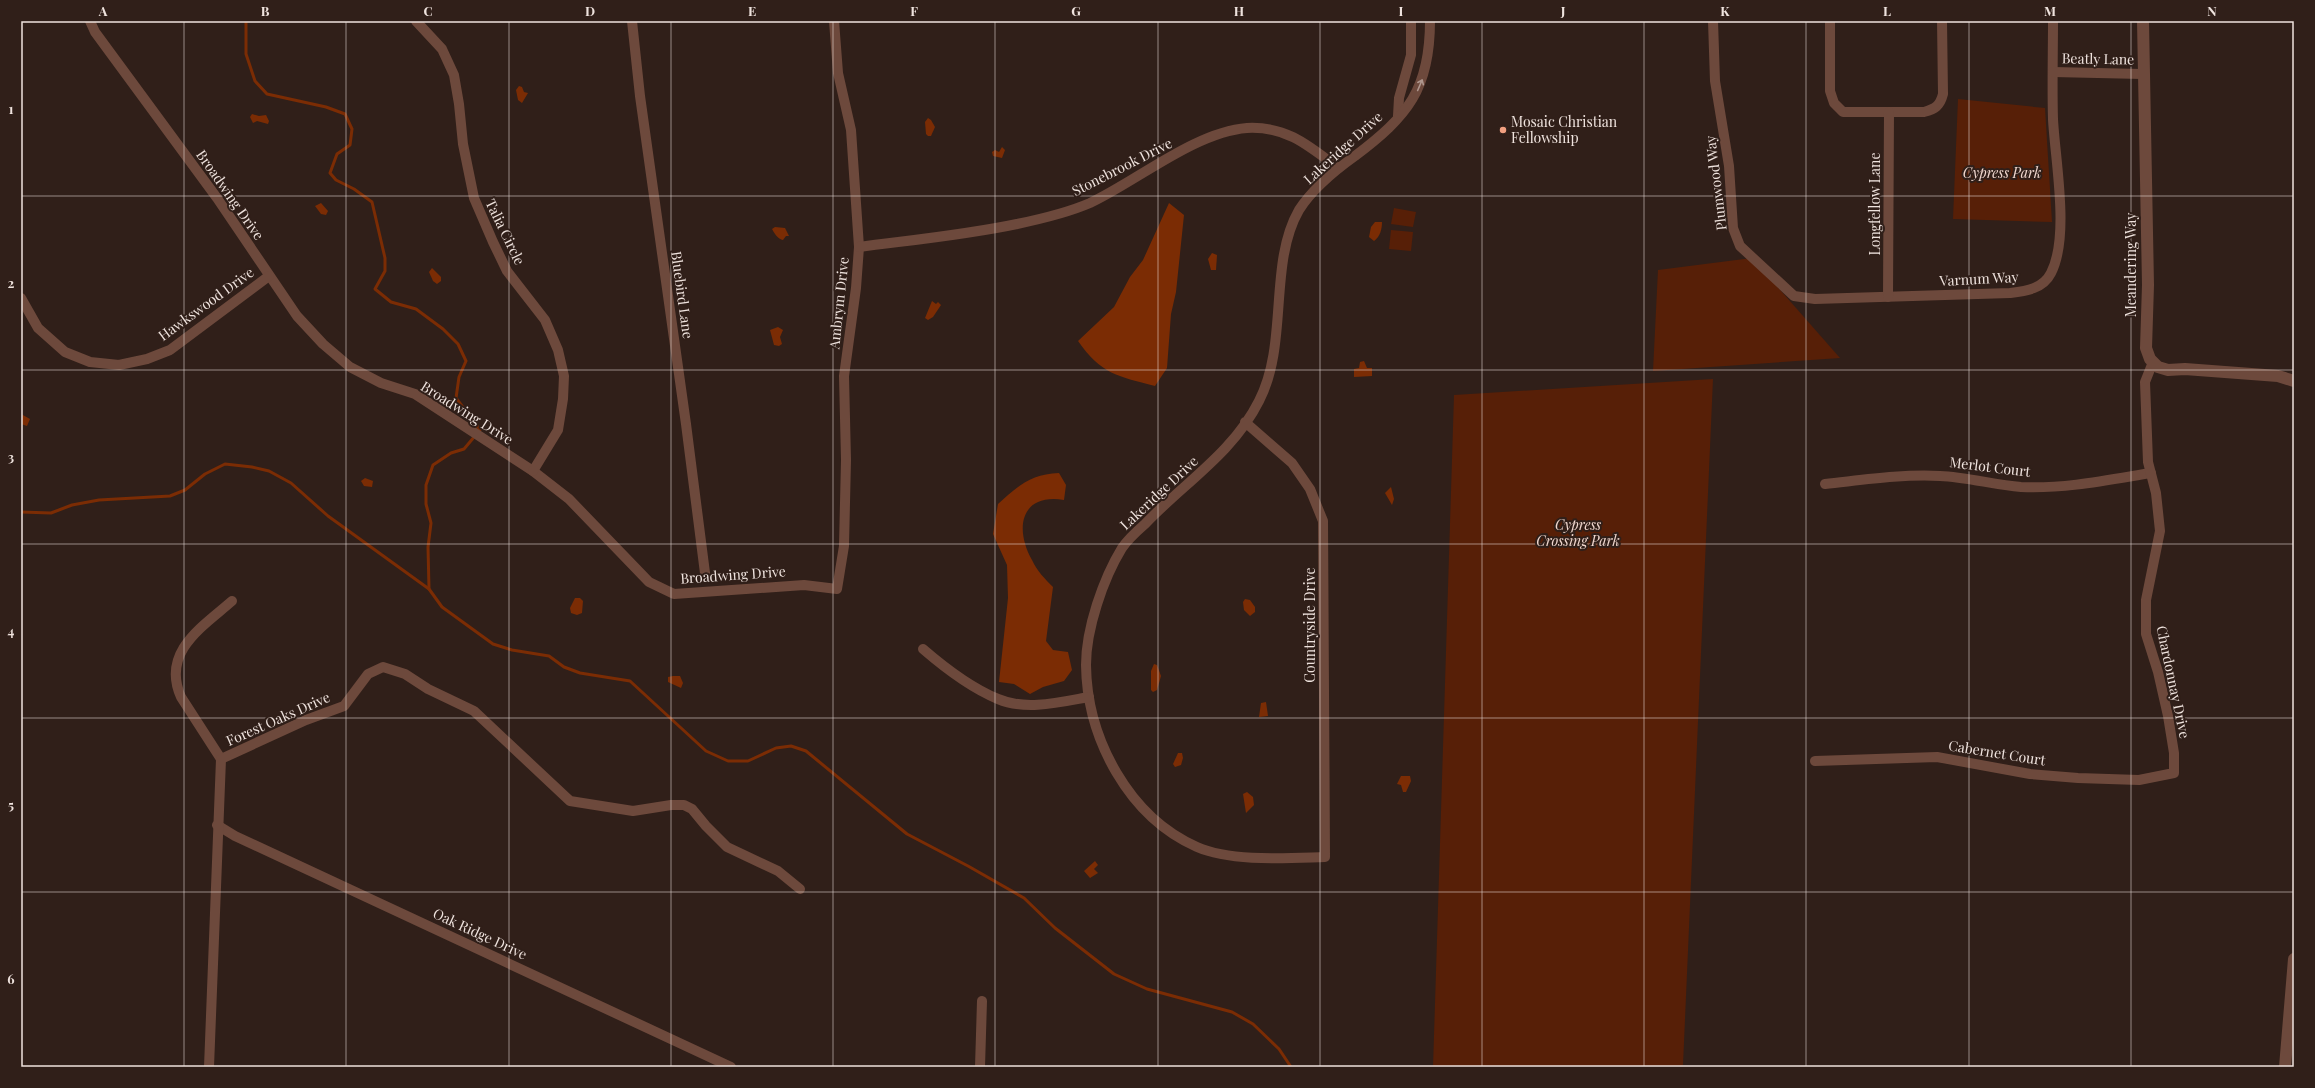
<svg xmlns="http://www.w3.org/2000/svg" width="2315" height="1088" font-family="'Playfair Display',serif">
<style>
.green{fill:#571f07}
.water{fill:#7b2c04}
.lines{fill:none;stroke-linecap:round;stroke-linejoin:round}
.stream{stroke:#7b2c04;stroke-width:3}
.minor{stroke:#6d493c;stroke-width:10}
.tertiary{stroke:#6d493c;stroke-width:12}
.oneway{stroke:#ae968d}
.grid{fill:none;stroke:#efe3de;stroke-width:1;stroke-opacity:0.55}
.poi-dot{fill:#f2a080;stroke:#301f19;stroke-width:1.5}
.labels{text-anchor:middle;stroke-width:4;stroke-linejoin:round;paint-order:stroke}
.street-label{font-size:14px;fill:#efe3de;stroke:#301f19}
.poi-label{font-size:14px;fill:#efe3de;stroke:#301f19;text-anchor:start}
.park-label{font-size:14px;font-style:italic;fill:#f1d8cf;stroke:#301f19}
.neatline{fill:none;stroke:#efe3de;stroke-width:1.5}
.grid-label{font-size:13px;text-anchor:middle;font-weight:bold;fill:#efe3de}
</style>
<rect width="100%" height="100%" fill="#301f19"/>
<g class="green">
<path d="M1958,99L2045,108L2052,222L1953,219Z"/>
<path d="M1394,208L1416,212L1413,227L1391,224Z"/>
<path d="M1391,230L1413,232L1411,251L1389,249Z"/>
<path d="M1752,258L1840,358L1653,371L1658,270Z"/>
<path d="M1713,379L1683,1065L1679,1067H1433L1454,395Z"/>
</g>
<g class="water">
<path d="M519,86L522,87L524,92L528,93L522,103L518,100L516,90Z"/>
<path d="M252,114L259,116L266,115L269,121L268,124L257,121L253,123L250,117Z"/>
<path d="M928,118L931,120L935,127L931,136H928L926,134L925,122Z"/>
<path d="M1002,147L1005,150L1002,158L993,156L992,152L995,150L999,152Z"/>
<path d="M321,203L328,211L326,215L321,214L315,206Z"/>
<path d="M1169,203L1184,215L1176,292L1171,314L1167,368L1155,386C1117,376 1101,374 1078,341L1114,307L1130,277L1143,260Z"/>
<path d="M1375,222H1382C1382,229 1380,237 1374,241L1369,237L1371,227Z"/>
<path d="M775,227L785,228L789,236H786L783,240C778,239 774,233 772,229Z"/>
<path d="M1212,253L1217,255L1216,270H1211L1208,259Z"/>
<path d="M432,268L441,277V281L437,284L433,281L429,272Z"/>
<path d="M932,301L936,304L938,302L941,305L933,317L928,320L925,318Z"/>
<path d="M778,327L783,330L780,337L782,344L779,346L774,345L770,330Z"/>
<path d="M1364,361L1367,368H1372V376L1354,377V369L1359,368L1360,362Z"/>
<path d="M21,414L30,419L27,426L21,424Z"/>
<path d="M1059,473L1066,485L1064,500C1021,493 1014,528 1032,560C1037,571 1045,579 1053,587L1046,641L1053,650L1068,652L1072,670L1064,681L1043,687L1030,694L1014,684L999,682L1008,598L1007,565L993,534L998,504C1018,486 1031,474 1059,473Z"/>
<path d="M365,478L373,481L372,487L364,486L361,481Z"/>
<path d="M1391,487L1394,499L1392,505L1385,493Z"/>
<path d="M575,598H580L583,601L582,613L577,615L571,613L570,608Z"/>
<path d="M1245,599L1250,600L1255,607V612L1250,616L1244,610L1243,602Z"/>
<path d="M1154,664L1157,665L1161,676L1157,690L1153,692L1151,690V671Z"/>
<path d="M673,676H680L683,683L681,688L668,682V677Z"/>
<path d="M1266,702L1268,716L1259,717L1261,703Z"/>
<path d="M1178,753H1182L1183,758L1181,765L1175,767L1173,764Z"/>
<path d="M1401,776H1410L1411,781L1406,792H1403L1401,785L1397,784Z"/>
<path d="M1247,792L1253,797L1254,805L1246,813L1243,794Z"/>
<path d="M1095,861L1098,865L1094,869L1098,873L1090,878L1084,871Z"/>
</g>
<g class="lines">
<g class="stream">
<path d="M246,21V54L255,81L267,94L326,107L345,114L352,129L350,145L337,154L330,173L336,180L354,189L372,202L385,258V271L375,289L391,302L416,309L443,329L458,344L466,361L459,377L456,398L480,430L464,449L451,453L433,465L426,485V504L431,523L428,547L429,589L442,607L493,644L512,650L549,656L564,667L580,673L630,681L706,751L728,761H748L776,748L791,746L806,751L907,834L968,866L1024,898L1055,928L1114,974L1147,989L1232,1012L1253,1024L1279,1049L1291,1067"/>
<path d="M21,512L51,513L72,505L99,500L170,496L185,490L205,474L225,464L252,467L269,471L291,483L328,516L429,589"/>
</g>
<g class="minor">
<path d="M90,21L95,32L217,198L297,316L323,344L350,367L381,383L415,394L533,471L569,499L649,582L674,594L804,585L837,589L844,546L846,460L844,376L856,288L859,247L851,130L838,73L834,21"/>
<path d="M416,21L442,49L454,75L459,104L463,144L474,198L493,242L507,271L545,320L558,350L564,376L563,399L558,430L533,471"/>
<path d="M632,21L640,96L686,424L705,573"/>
<path d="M1713,21L1715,81L1729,166L1733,228L1740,246L1794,296L1815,299L2010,293C2026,291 2043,289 2051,273C2070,236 2055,160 2053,119C2052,86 2053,53 2053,21"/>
<path d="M1830,21V91L1834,103L1843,112H1924C1935,109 1940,106 1943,94L1942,21"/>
<path d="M2053,72L2142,74"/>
<path d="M1398,116L1399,98L1411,55V21"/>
<path d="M859,247C912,240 965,235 1017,224C1041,219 1067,213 1090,203C1137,181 1195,132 1247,128C1286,126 1308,145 1338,168"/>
<path d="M1888,297L1889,112"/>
<path d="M21,298L38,328L65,352L90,362L119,365L147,359L170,350L269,276"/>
<path d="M1245,422L1292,463L1310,489L1323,521L1325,857C1288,858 1231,862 1197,847C1129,817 1087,739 1086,665C1086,629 1103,579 1122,548C1128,539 1137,531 1145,524C1184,483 1233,453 1259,401C1289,343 1268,264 1299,210C1313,188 1334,171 1355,156C1408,116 1430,89 1430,21"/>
<path d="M1825,484C1863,480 1901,474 1940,476C1967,477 1994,485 2021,487C2065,489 2108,480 2151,473"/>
<path d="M923,649C945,668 971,688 998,699C1026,711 1061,702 1089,697"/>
<path d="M221,759L181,697C161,652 202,627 232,601"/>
<path d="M1815,761L1937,757L2030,774L2078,778L2139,780L2174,773V753L2168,716L2158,672L2146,634V600L2160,531L2156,493L2148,462L2145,382L2153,362"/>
<path d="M217,825L235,836L731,1067"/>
<path d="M209,1067L221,759L306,720L344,706L368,674L383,667L405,674L428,689L474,711L570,801L633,811L671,805H684L692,809L706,826L727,847L778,871L800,889"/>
<path d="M980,1067L982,1001"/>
</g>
<g class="tertiary">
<path d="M2143,21L2148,285L2146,348L2150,359L2158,367L2168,370L2185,369L2278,376L2294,381"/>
<path d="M2285,1067L2294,959"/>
</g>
</g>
<defs><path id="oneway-shaft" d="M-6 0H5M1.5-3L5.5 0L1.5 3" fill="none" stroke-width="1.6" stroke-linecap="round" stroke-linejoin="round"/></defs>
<use class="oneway" href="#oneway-shaft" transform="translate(1420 85) rotate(-67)"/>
<path class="grid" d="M184,21V1067M346,21V1067M509,21V1067M671,21V1067M833,21V1067M995,21V1067M1158,21V1067M1320,21V1067M1482,21V1067M1644,21V1067M1806,21V1067M1969,21V1067M2131,21V1067M21,196H2294M21,370H2294M21,544H2294M21,718H2294M21,892H2294"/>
<circle class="poi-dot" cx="1503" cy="130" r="4"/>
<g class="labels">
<g class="street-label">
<text transform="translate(2098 59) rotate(1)" y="5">Beatly Lane</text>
<text transform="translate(1343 148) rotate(-42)" y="5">Lakeridge Drive</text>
<text transform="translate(1122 167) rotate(-27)" y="5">Stonebrook Drive</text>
<text transform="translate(1716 183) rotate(-97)" y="5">Plumwood Way</text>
<text transform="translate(230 195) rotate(55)" y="5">Broadwing Drive</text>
<text transform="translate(1875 204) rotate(-90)" y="5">Longfellow Lane</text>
<text transform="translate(505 232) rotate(64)" y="5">Talia Circle</text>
<text transform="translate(2131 265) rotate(-90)" y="5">Meandering Way</text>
<text transform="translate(1979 279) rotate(-3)" y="5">Varnum Way</text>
<text transform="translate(682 295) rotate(82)" y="5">Bluebird Lane</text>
<text transform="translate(839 303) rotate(-84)" y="5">Ambrym Drive</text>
<text transform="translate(206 304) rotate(-36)" y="5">Hawkswood Drive</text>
<text transform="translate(467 413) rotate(32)" y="5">Broadwing Drive</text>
<text transform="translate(1990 467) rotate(7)" y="5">Merlot Court</text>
<text transform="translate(1159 493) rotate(-43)" y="5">Lakeridge Drive</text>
<text transform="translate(733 575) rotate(-4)" y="5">Broadwing Drive</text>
<text transform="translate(1310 625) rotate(-90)" y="5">Countryside Drive</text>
<text transform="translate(2173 682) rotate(78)" y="5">Chardonnay Drive</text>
<text transform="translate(278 719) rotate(-24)" y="5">Forest Oaks Drive</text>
<text transform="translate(1997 753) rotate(9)" y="5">Cabernet Court</text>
<text transform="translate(480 934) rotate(25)" y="5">Oak Ridge Drive</text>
</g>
<g class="poi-label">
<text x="1511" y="127">Mosaic Christian<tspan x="1511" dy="16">Fellowship</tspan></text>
</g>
<g class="park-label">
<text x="2002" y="178">Cypress Park</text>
<text x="1578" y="530">Cypress<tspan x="1578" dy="16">Crossing Park</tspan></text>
</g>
</g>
<rect width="2315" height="1088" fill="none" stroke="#301f19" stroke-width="44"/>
<rect x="22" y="22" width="2271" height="1044" class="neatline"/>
<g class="grid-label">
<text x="103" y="16">A</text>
<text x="265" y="16">B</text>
<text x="428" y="16">C</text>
<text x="590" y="16">D</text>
<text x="752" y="16">E</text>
<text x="914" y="16">F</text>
<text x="1076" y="16">G</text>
<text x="1239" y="16">H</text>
<text x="1401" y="16">I</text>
<text x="1563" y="16">J</text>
<text x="1725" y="16">K</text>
<text x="1887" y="16">L</text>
<text x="2050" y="16">M</text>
<text x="2212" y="16">N</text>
<text x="11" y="114">1</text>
<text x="11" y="288">2</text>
<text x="11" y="462">3</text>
<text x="11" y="636">4</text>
<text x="11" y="810">5</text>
<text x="11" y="984">6</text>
</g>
</svg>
